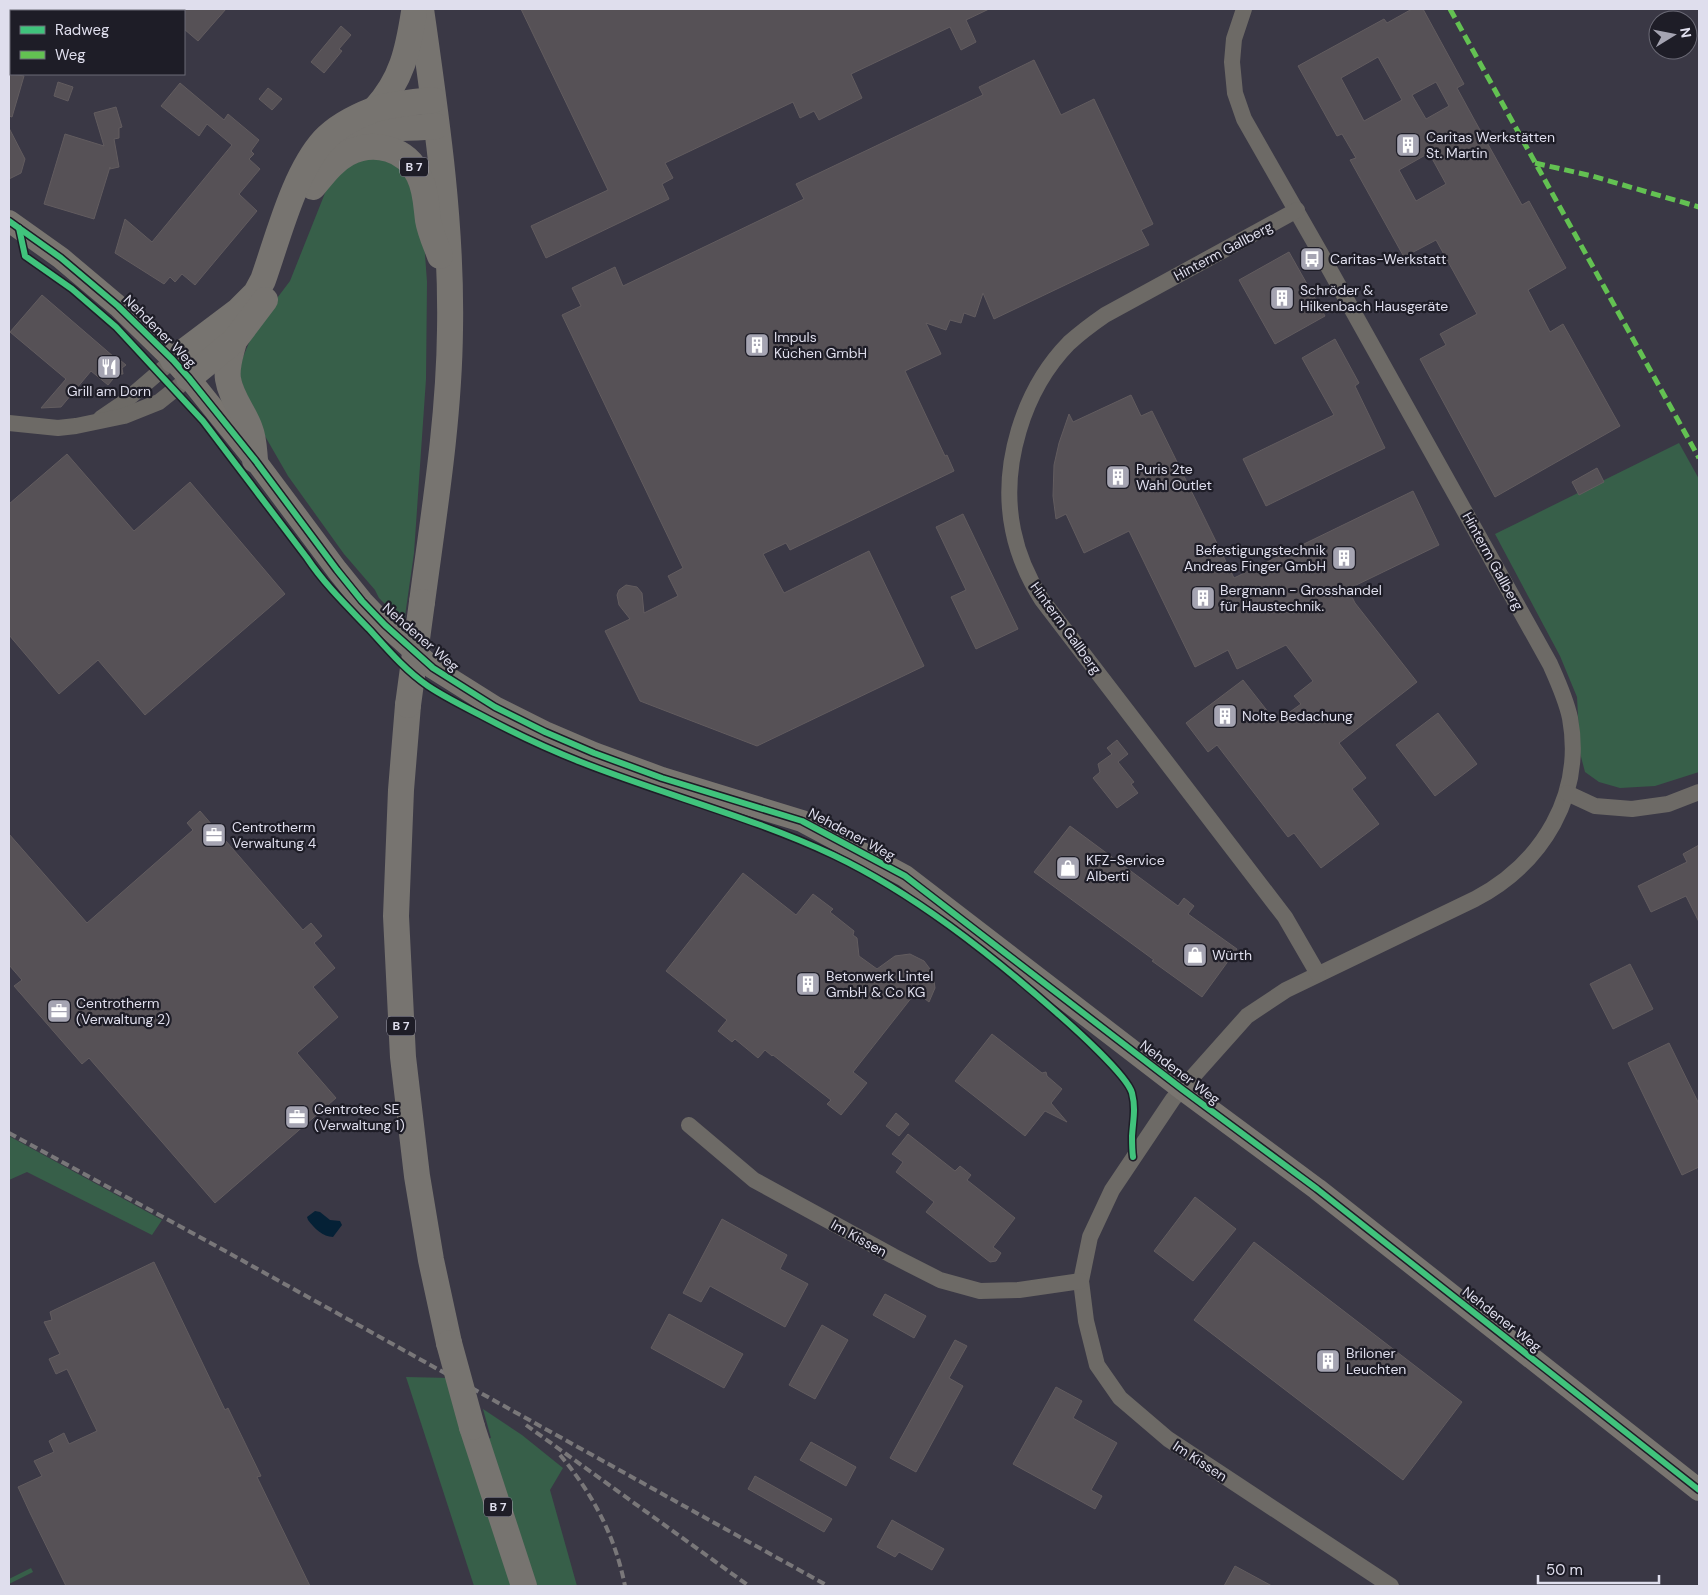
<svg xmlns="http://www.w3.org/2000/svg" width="1708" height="1595" font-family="'DM Sans',sans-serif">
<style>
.green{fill:#375f49}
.water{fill:#052136}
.building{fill:#565156;stroke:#625c5f;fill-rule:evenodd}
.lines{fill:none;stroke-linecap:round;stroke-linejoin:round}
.street{stroke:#6d6a66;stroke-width:16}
.secondary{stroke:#797570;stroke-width:22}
.primary{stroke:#777470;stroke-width:26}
.rail{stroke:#797779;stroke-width:4;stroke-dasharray:8 4;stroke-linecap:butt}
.primary-bridge{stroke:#777470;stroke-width:26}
.quiet{stroke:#63c152;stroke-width:5;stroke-dasharray:10 5;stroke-linecap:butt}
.cycleway-casing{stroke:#1e1d27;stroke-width:9}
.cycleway{stroke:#40c37c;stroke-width:6}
.labels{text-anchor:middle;stroke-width:4.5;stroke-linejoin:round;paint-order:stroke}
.shield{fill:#1e1d27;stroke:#a5a4b2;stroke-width:1}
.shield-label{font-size:12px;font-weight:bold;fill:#dfdeed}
.poi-label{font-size:14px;fill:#dfdeed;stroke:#1e1d27;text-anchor:start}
.street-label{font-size:14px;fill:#dfdeed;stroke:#1e1d27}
</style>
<rect width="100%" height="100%" fill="#3a3845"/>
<g class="green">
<path d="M374,156L396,161L418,185L422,213L427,282L426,379L414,553L404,623L379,598L375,590L344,554L288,476L250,410L238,369L256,326L290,281L329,183L346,162Z"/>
<path d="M1679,443L1699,479V772L1655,786L1620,788L1599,782L1585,772L1580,753L1577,697L1560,656L1495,534Z"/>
<path d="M9,1136L162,1220L152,1235L27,1172L9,1180Z"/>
<path d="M406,1377L451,1378L516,1586H474Z"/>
<path d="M483,1409L522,1435L563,1468L550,1490L577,1586H533L487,1439L491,1438Z"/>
<path d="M31,1568L33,1572L9,1584V1579Z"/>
</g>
<path class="water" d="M315,1211L320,1212L330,1220L340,1221L342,1225L333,1237C323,1237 314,1228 308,1220L307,1217Z"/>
<g class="building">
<path d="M184,9H226L198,41L184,29Z"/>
<path d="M521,9H989L966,20L976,42L961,50L950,27L851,74L862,98L819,120L814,111L800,118L793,102L665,163L673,178L662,184L669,199L546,258L531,226L608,190Z"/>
<path d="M1412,9H1423L1464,84L1457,88L1475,121L1522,205L1529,201L1566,268L1528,290L1550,332L1563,324L1620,426L1495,497L1420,359L1446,345L1440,334L1477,314L1436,240L1404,257L1350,160L1356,158L1342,134L1337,136L1298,66L1384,19L1387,23ZM1378,57L1402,100L1364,121L1341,78ZM1436,82L1449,106L1426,119L1412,95ZM1429,153L1446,184L1416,201L1399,170Z"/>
<path d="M341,26L351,35L339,49L342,51L324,73L311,62Z"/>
<path d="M1034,60L1061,115L1094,99L1153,224L1141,230L1149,245L994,319L983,293L975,317L964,313L961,323L950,320L946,330L926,323L941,354L905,371L945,456L947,455L954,471L790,550L786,543L763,554L784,593L869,551L924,666L757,746L640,701L605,631L630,619L619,605L617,595L619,590L626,585L637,587L642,593L644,613L678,596L668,576L683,568L562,315L581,306L572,288L615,267L623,286L804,199L796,184L983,95L979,87Z"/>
<path d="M9,71L11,72V74L24,76L12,117L9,116Z"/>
<path d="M58,82L73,87L68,101L54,96Z"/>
<path d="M180,83L224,120L228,114L259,140L251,151L254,154L249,159L260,169L239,194L257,211L195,285L182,274L175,282L170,277L164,284L115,253L125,219L152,242L232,145L207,124L199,136L161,106Z"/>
<path d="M268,88L282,99L272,110L259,99Z"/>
<path d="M116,107L122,127L119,128V138L114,139L119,167L110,169V167L94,219L44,204L65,134L104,146L94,113Z"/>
<path d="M9,128L25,159L21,173L9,179Z"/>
<path d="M1289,252L1325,316L1275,344L1239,280Z"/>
<path d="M42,295L114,357L115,356L126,365L122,368L123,374H117L108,385L91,371L61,407L41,408L66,379L10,332Z"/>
<path d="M1335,339L1359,383L1355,386L1385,448L1266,506L1243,459L1334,415L1302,358Z"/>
<path d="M1131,395L1141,416L1152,411L1234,578L1413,491L1439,545L1348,589L1355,603L1417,682L1339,743L1366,778L1352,789L1379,824L1321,868L1294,833L1288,837L1217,745L1208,752L1186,723L1243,680L1276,722L1301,704L1294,696L1313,681L1286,645L1237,669L1228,650L1195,667L1129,531L1084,553L1066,514L1056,519L1053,496L1054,465L1059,443L1069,414L1073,422Z"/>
<path d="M67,454L134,531L190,482L285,594L145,715L98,660L59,694L9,635V504Z"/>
<path d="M1597,468L1604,482L1579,495L1572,482Z"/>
<path d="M963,514L1018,629L976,649L951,597L966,590L936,527Z"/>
<path d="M1438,713L1477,764L1435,796L1396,745Z"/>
<path d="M1117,740L1128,754L1118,762L1134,782L1131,784L1138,793L1117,808L1093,778L1100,772L1098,764L1112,754L1107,748Z"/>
<path d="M200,811L303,930L311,923L322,936L314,943L335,968L313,987L338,1017L297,1053L336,1098L215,1203L89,1058L82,1064L14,986L22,980L9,965V834L87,923L193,830L187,823Z"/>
<path d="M1070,826L1178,906L1184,898L1194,906L1188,914L1237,949L1202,997L1152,961L1154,960L1034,872Z"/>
<path d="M1699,845V922L1686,896L1651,912L1638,886L1687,862L1683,854Z"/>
<path d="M743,873L796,915L813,894L833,909L830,912L854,931L853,935L857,938L859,956L877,969L895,956L910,954L924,961L933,973L935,988L929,1002L916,992L853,1072L867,1083L841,1115L827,1104L831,1100L773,1055L772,1056L765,1050L758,1058L735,1039L732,1042L718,1031L727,1020L666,971Z"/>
<path d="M1630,964L1653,1009L1613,1029L1590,984Z"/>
<path d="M992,1034L1042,1073L1046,1072L1047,1076L1062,1089L1051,1103L1067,1122L1045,1111L1025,1136L955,1081Z"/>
<path d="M1669,1043L1699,1104V1167L1682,1175L1628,1063Z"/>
<path d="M896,1113L909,1124L899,1136L886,1126Z"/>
<path d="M908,1134L955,1171L960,1166L971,1175L967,1180L1015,1218L993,1247L1001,1253L996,1261L990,1262L926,1212L934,1202L896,1172L903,1162L892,1154Z"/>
<path d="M1195,1197L1236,1229L1193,1281L1154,1251Z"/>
<path d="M722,1219L787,1255L780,1269L808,1284L785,1327L710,1286L701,1302L683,1293Z"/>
<path d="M1254,1242L1462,1402L1403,1480L1194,1320Z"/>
<path d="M154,1262L225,1410L228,1408L261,1476L257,1477L310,1586H66L30,1513L18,1487L42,1476L34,1461L54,1452L49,1441L64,1433L69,1444L97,1431L67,1369L56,1374L49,1359L60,1354L44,1322L52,1320L50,1312Z"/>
<path d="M885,1294L926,1316L914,1338L873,1315Z"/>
<path d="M669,1314L743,1354L724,1388L651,1348Z"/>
<path d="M822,1325L848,1340L815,1399L789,1385Z"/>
<path d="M955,1340L967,1346L949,1378L963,1386L916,1472L890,1458Z"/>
<path d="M1056,1387L1082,1401L1073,1418L1117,1443L1091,1490L1102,1496L1095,1509L1013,1464Z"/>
<path d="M811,1442L856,1467L846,1486L800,1460Z"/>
<path d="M755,1476L832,1519L824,1532L748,1489Z"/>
<path d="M892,1520L944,1549L932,1570L899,1552L895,1557L877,1547Z"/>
<path d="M1235,1566L1272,1586H1224Z"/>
</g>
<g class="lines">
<g class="street">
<path d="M1244,9L1234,39L1232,62L1235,93L1244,119L1321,254L1550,664C1558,682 1566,699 1570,718C1584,795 1543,863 1475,899L1286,990L1247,1016L1173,1099L1112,1190L1090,1237L1081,1281L1086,1321L1097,1365L1120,1398L1168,1439L1391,1586"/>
<path d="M103,11V9"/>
<path d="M1297,210L1105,315C1092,324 1080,333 1069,343C1023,390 1000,466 1013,530C1018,555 1028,578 1042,600L1285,917L1318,974"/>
<path d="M101,418L123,403L173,360"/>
<path d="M9,423L58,428L76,426L124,416L159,402L189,378"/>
<path d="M1567,793L1595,806L1632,809L1668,804L1699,792"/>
<path d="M689,1125L754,1180L893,1256L940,1280L980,1291L1019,1290L1081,1281"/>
</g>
<path class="secondary" d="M9,221L61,258L118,306L173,360L189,378L255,460L337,570L362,601L385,625L433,668L495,707L545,732L594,753L662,778L802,821L905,876L1182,1089L1317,1189L1699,1490"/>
<g class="primary">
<path d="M421,9C436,115 452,222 450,330C449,421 434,512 422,602"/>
<path d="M375,109C402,80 408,50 414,12"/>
<path d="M336,145C362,124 404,130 436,126"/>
<path d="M313,187C323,175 333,161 348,153C374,140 407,148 419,176C426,190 426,205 428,220C430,232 436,245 440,256"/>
<path d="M234,341C231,354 226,366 228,379C231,398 244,412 250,429C254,439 254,449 255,460"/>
<path d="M173,360L238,311L256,293L263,280C278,238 294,173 324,140C337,126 355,117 373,110C389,104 416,102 433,100"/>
<path d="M189,378L234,341L265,300"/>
<path d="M408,705L401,790L396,916L403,1057L417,1176L431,1260L449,1343"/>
<path d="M472,1427L524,1586"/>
</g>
<g class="rail">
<path d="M9,1133L218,1247L828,1586"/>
<path d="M526,1425L749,1586"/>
<path d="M560,1455C593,1494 615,1536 625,1586"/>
</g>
<g class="primary-bridge">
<path d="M408,705L422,602"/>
<path d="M449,1343L472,1427"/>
</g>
<g class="quiet">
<path d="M1450,9L1699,458"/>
<path d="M1535,163L1592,176L1699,207"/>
</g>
<defs>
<g id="cycleway">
<path d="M9,221L61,258L118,306L173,360L189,378L255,460L337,570L362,601L385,625L433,668L495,707L545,732L594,753L662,778L802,821L905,876L1182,1089L1317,1189L1699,1490"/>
<path d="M19,228L25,256L72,289L116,327L203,421L307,558C325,585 348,607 370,630C388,650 406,671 428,686C446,698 465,707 484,717C516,734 548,749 581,762C664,795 752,817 833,855C913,893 989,953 1056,1012C1072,1026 1127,1075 1132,1093C1136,1109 1133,1120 1132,1136C1132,1143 1132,1150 1133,1157"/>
</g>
</defs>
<use href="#cycleway" class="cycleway-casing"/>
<use href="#cycleway" class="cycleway"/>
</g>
<defs>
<symbol id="building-square" viewBox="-11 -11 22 22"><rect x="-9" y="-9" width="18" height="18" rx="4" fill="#a5a4b2" stroke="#1e1d27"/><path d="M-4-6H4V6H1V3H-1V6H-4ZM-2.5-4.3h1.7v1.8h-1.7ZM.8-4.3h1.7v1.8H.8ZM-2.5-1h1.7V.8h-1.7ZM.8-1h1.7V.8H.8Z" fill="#fff"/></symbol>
<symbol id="bus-square" viewBox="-11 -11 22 22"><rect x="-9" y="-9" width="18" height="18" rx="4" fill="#a5a4b2" stroke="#1e1d27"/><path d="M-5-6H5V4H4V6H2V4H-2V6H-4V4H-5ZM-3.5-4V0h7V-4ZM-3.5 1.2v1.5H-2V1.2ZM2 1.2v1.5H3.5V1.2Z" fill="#fff"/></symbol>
<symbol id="restaurant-square" viewBox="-11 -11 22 22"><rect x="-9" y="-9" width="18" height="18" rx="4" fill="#a5a4b2" stroke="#1e1d27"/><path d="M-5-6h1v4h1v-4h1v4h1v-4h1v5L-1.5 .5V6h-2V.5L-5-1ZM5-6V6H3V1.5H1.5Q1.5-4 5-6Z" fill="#fff"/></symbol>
<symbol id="office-square" viewBox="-11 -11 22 22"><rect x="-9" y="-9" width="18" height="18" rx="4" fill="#a5a4b2" stroke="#1e1d27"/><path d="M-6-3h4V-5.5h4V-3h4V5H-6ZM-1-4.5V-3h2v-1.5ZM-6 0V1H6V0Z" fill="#fff"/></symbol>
<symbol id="shop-square" viewBox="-11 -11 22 22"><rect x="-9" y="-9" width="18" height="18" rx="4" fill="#a5a4b2" stroke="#1e1d27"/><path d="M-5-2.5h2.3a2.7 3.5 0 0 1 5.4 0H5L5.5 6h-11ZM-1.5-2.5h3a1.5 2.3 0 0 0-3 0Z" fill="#fff"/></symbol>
</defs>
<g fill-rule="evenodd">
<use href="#building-square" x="1394" y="131" width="28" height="28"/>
<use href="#bus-square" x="1298" y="245" width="28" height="28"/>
<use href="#building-square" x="1268" y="284" width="28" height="28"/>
<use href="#building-square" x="743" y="331" width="28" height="28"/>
<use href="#restaurant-square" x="95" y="353" width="28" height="28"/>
<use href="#building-square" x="1104" y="463" width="28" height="28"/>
<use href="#building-square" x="1330" y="544" width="28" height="28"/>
<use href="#building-square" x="1189" y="584" width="28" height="28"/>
<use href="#building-square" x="1211" y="702" width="28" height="28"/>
<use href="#office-square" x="200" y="821" width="28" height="28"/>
<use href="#shop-square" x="1054" y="854" width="28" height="28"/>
<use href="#shop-square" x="1181" y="941" width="28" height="28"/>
<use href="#building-square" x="794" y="970" width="28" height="28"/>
<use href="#office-square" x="45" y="997" width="28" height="28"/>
<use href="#office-square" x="283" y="1103" width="28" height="28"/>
<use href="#building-square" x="1314" y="1347" width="28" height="28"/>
</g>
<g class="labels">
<g class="shield">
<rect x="400" y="157.5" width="28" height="19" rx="4"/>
<rect x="387" y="1016.5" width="28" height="19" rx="4"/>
<rect x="484" y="1497.5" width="28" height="19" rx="4"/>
</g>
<g class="shield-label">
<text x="414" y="171">B 7</text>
<text x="401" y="1030">B 7</text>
<text x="498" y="1511">B 7</text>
</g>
<g class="poi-label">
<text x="1426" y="142">Caritas Werkstätten<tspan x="1426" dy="16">St. Martin</tspan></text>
<text x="1330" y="264">Caritas-Werkstatt</text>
<text x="1300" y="295">Schröder &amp;<tspan x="1300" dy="16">Hilkenbach Hausgeräte</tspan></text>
<text x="774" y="342">Impuls<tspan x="774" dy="16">Küchen GmbH</tspan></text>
<text x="109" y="396" text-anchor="middle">Grill am Dorn</text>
<text x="1136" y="474">Puris 2te<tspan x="1136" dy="16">Wahl Outlet</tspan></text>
<text x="1326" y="555" text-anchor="end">Befestigungstechnik<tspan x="1326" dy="16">Andreas Finger GmbH</tspan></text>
<text x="1220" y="595">Bergmann - Grosshandel<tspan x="1220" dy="16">für Haustechnik.</tspan></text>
<text x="1242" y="721">Nolte Bedachung</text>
<text x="232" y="832">Centrotherm<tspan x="232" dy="16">Verwaltung 4</tspan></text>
<text x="1086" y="865">KFZ-Service<tspan x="1086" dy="16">Alberti</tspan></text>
<text x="1212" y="960">Würth</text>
<text x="826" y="981">Betonwerk Lintel<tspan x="826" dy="16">GmbH &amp; Co KG</tspan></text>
<text x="76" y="1008">Centrotherm<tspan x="76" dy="16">(Verwaltung 2)</tspan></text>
<text x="314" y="1114">Centrotec SE<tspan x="314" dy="16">(Verwaltung 1)</tspan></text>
<text x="1346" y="1358">Briloner<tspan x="1346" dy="16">Leuchten</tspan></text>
</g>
<g class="street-label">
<text transform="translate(1223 251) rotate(-28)" y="5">Hinterm Gallberg</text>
<text transform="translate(160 331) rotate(45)" y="5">Nehdener Weg</text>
<text transform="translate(1493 561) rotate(61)" y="5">Hinterm Gallberg</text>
<text transform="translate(1066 628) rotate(54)" y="5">Hinterm Gallberg</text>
<text transform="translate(421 637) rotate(41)" y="5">Nehdener Weg</text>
<text transform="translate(852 834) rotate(28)" y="5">Nehdener Weg</text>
<text transform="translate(1180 1072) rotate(37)" y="5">Nehdener Weg</text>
<text transform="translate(859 1238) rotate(29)" y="5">Im Kissen</text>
<text transform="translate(1502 1319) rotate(38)" y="5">Nehdener Weg</text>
<text transform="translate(1200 1461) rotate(33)" y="5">Im Kissen</text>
</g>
</g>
<rect width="1708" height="1595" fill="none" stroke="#dfdeed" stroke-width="20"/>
<rect x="10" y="10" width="175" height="65" fill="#1e1d27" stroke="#6b6a76"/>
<rect x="20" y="26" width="25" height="8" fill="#40c37c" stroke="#6b6a76"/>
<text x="55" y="35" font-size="15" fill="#dfdeed">Radweg</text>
<rect x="20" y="51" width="25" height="8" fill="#63c152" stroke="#6b6a76"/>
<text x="55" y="60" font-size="15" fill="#dfdeed">Weg</text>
<g transform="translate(1673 35) rotate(80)"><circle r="24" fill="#1e1d27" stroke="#6b6a76"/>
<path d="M0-4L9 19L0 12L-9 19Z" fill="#a5a4b2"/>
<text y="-8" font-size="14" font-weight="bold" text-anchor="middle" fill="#dfdeed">N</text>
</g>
<path d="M1538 1575v8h121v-8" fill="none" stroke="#dfdeed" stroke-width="2.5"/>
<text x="1546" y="1575" font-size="15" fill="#dfdeed" stroke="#1e1d27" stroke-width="4" paint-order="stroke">50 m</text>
</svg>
